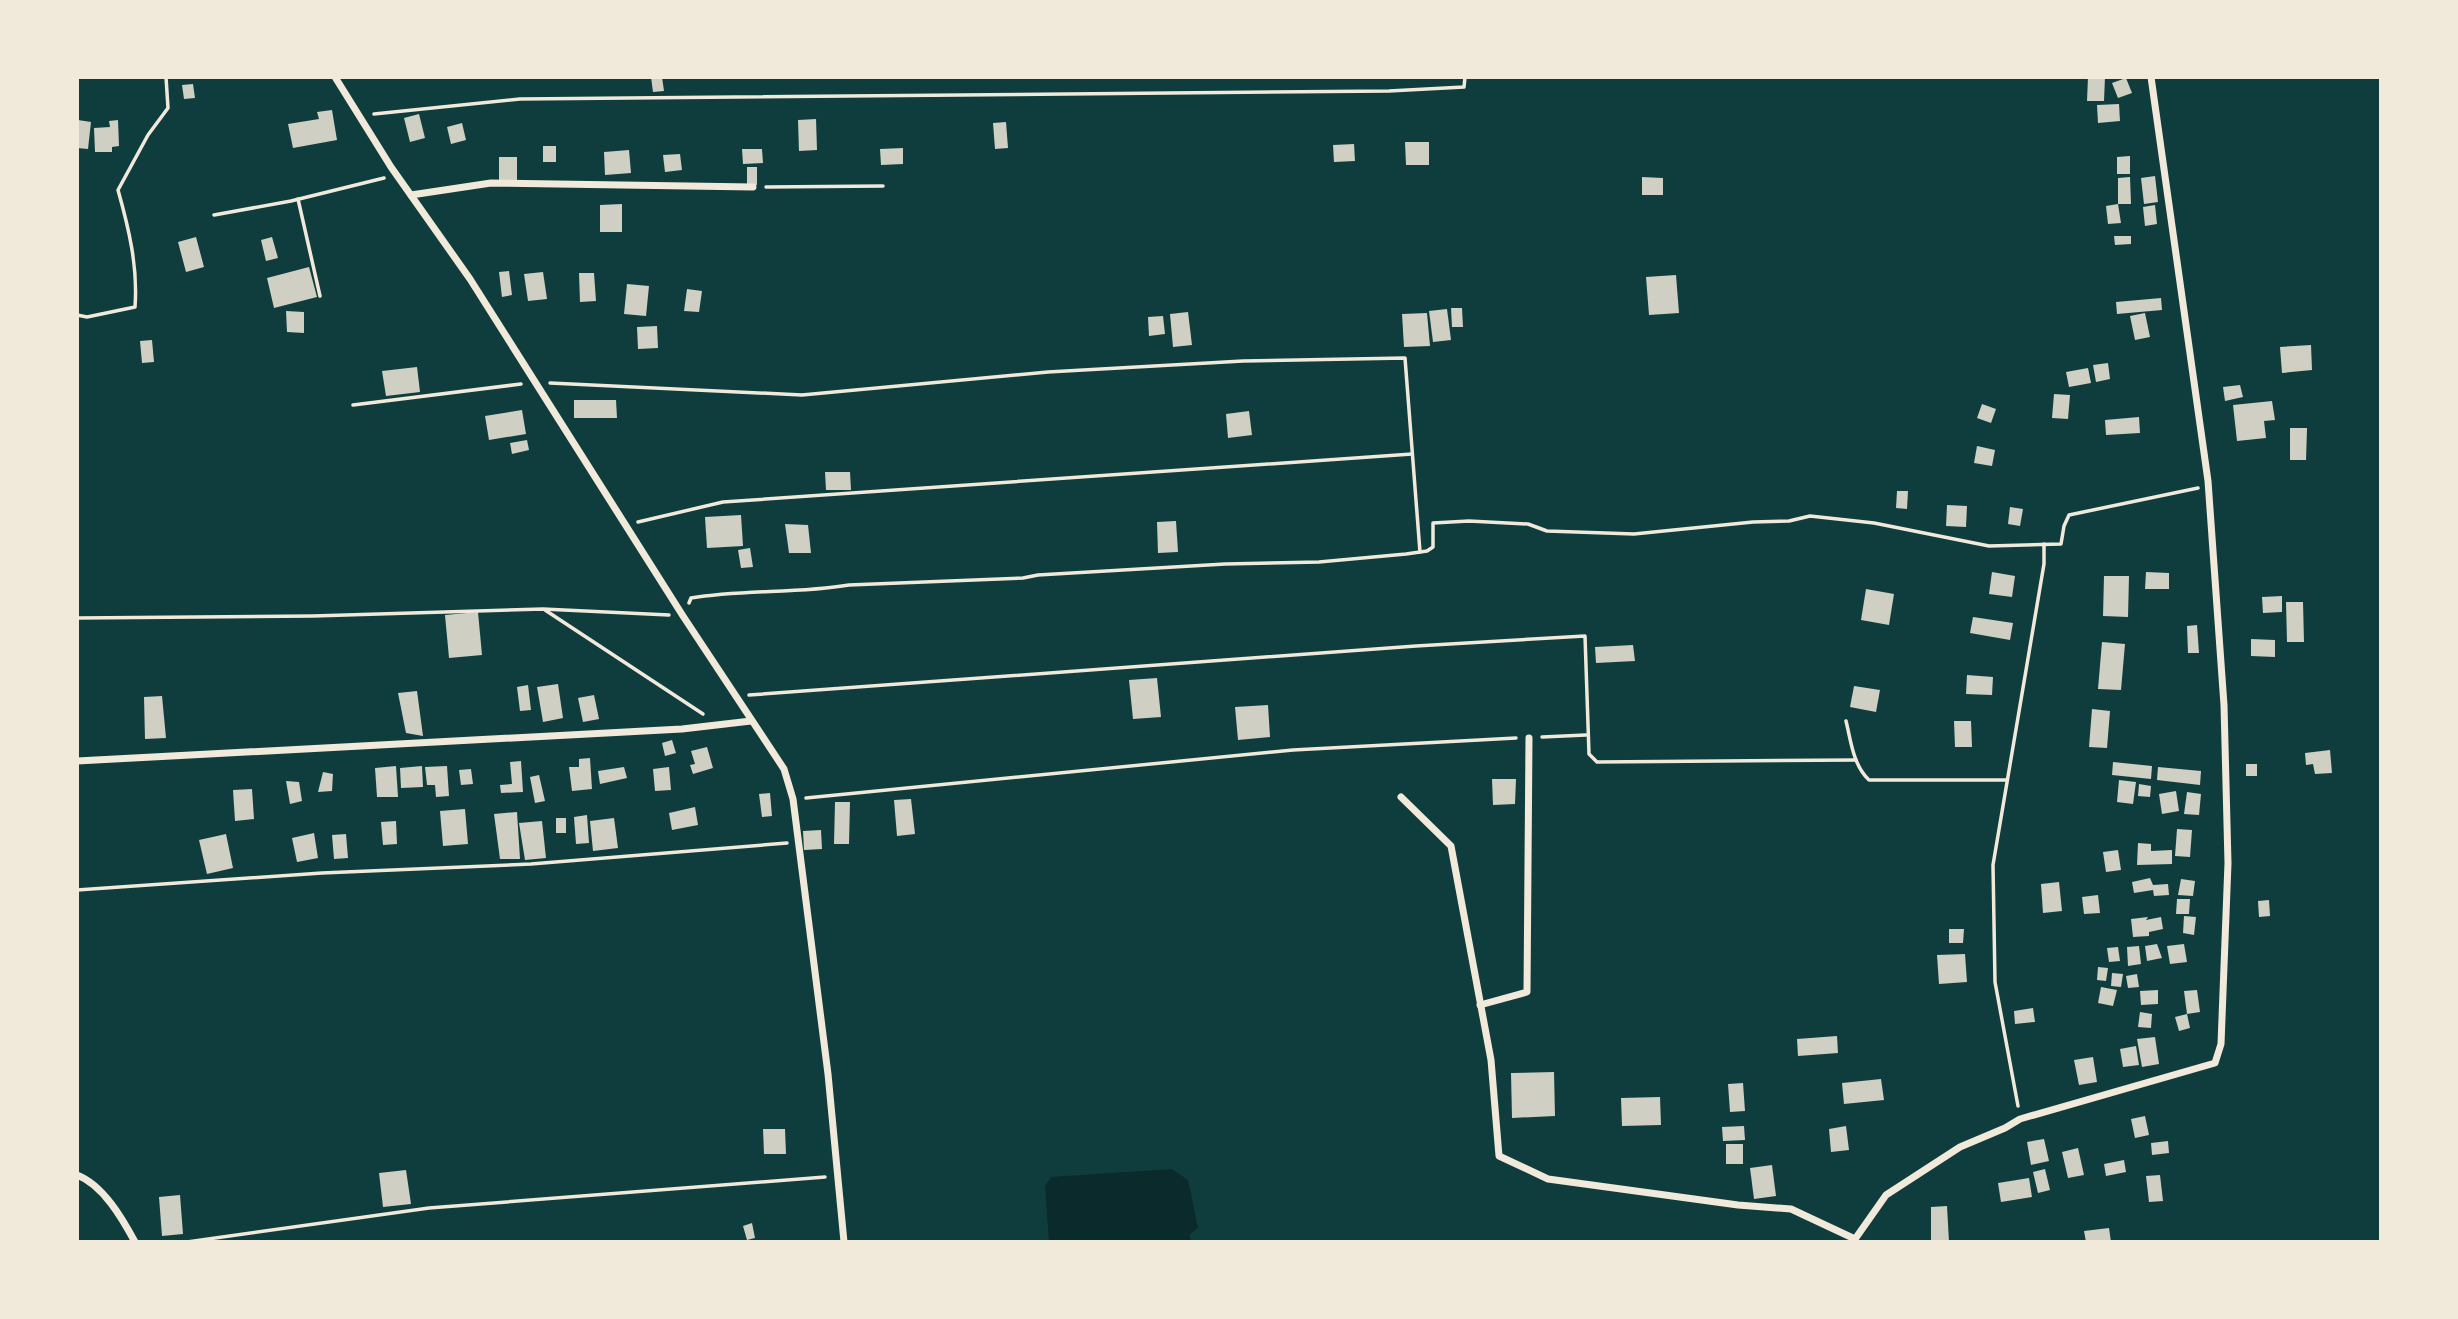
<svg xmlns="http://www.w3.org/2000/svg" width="2458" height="1319" font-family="Signika,sans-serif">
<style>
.water{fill:#0a2a2b}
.building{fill:#cfcfc3}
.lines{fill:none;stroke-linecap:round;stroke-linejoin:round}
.path{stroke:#f1e9da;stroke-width:3.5}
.minor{stroke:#f1e9da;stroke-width:7}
</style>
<rect width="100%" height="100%" fill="#0f3d3e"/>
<path class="water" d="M1172,1169L1188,1180L1198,1228L1189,1235L1192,1242H1049L1045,1186L1051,1177Z"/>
<g class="building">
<path d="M651,77H662L664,91L653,92Z"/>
<path d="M2088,77H2105L2104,101H2087Z"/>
<path d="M2126,78L2132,93L2118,98L2112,83Z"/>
<path d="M193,84L195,98L184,99L182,85Z"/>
<path d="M2119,104L2120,121L2098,123L2097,105Z"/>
<path d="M332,110L337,140L293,148L288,124L319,119L317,112Z"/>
<path d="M419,114L425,138L410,142L404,118Z"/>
<path d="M816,119L817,150L799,151L798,120Z"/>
<path d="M78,120L91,122L88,149L77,148Z"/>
<path d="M118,120L119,146L112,147V152H95L94,128L110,127L109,121Z"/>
<path d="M1006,122L1008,148L995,149L993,123Z"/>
<path d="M462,123L466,140L451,144L447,127Z"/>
<path d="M1405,142H1429V165H1406Z"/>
<path d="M1354,144L1355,161L1334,162L1333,145Z"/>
<rect x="543" y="146" width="13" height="16"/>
<path d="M903,148V164L881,165L880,149Z"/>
<path d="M742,149H762L763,163L743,164Z"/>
<path d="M629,150L631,173L605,175L604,152Z"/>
<path d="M680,154L682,170L665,172L663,155Z"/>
<path d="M2130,156V174H2117V157Z"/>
<rect x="499" y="157" width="18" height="24"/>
<rect x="747" y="167" width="10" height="18"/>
<path d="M2155,176L2158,202L2144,204L2141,178Z"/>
<path d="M1642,177L1663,178V195H1642Z"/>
<path d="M2130,177L2131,204H2118V178Z"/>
<path d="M622,204V232H600V205Z"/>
<path d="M2118,204L2121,223L2108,224L2106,206Z"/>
<path d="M2155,205L2157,224L2145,226L2143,207Z"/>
<path d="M2114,236H2131V244L2115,245Z"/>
<path d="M196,237L204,267L186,272L178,242Z"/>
<path d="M272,237L278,258L266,261L261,240Z"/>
<path d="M309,267L317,297L274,308L267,278Z"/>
<path d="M509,271L512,295L502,297L499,272Z"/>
<path d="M543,272L547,299L528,301L524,274Z"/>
<path d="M579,273H594L596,301L580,302Z"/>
<path d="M1676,275L1679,313L1649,315L1646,277Z"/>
<path d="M627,284L649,286L646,316L624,314Z"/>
<path d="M687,289L702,291L699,312L684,311Z"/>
<path d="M2161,298L2162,310L2117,314L2116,302Z"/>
<path d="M1451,308H1462L1463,327H1452Z"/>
<path d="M1447,309L1451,340L1433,342L1429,311Z"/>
<path d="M286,311L304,312V333L287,332Z"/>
<path d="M1188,312L1192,345L1173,347L1170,314Z"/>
<path d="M1427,313L1430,346L1404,347L1402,314Z"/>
<path d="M2145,313L2150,337L2135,340L2130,316Z"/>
<path d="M1163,316L1165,334L1149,336L1148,317Z"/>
<path d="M657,326L658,348L638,349L637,327Z"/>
<path d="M152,340L154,362L142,363L140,341Z"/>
<path d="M2311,345L2312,370L2282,373L2280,347Z"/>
<path d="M2108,363L2110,379L2096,382L2093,365Z"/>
<path d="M417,367L420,392L386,396L382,371Z"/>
<path d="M2088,368L2091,383L2069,387L2066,372Z"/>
<path d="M2240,385L2243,397L2225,401L2223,387Z"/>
<path d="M2054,394L2070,395L2068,419L2052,418Z"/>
<path d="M574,400H616L617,418H574Z"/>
<path d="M2272,401L2275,420L2264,421L2266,438L2237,441L2233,405Z"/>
<path d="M1982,404L1996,409L1991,423L1977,418Z"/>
<path d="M522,410L526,434L489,440L485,416Z"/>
<path d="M1249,411L1252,435L1228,438L1226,414Z"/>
<path d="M2139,417L2140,433L2106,435L2105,420Z"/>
<path d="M2290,428H2307L2306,460H2290Z"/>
<path d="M527,440L529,450L512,454L510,443Z"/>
<path d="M1977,446L1995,450L1992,466L1974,463Z"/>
<path d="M825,472H850L851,490H826Z"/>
<path d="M1897,491H1908L1907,509L1896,508Z"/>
<path d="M1947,505L1967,506L1966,527L1946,526Z"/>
<path d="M2010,507L2023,509L2020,526L2008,524Z"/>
<path d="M741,515L743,546L707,548L705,517Z"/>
<path d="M1176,521L1178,552L1158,553L1157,522Z"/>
<path d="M785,524L808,525L811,553H789Z"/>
<path d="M750,548L753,567L741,568L738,550Z"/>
<path d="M1992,572L2015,576L2012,597L1989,594Z"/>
<path d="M2146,572L2169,573V589H2145Z"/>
<path d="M2104,576H2129L2128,617L2103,616Z"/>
<path d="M1866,589L1894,594L1889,625L1861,620Z"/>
<path d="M2282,596V612L2263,613L2262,597Z"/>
<path d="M2286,602H2303L2304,642H2287Z"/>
<path d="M478,612L482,655L449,658L445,615Z"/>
<path d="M1973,617L2013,623L2010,640L1970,633Z"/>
<path d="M2197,625L2199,653H2188L2187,626Z"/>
<path d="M2251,639L2275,640V657L2251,656Z"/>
<path d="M2102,642L2125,644L2121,690L2098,689Z"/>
<path d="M1633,645L1635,661L1596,663L1595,647Z"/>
<path d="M1967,675L1993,677L1992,695L1966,694Z"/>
<path d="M1157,678L1161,717L1133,719L1129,680Z"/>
<path d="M558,684L563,718L543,722L537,687Z"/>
<path d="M528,685L531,710L520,711L517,687Z"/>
<path d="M1854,686L1880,690L1876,712L1850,707Z"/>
<path d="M417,691L423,736L406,733L398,693Z"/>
<path d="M594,695L599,719L583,722L578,698Z"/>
<path d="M162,696L166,738L145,739L144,697Z"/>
<path d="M1268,705L1270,737L1238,740L1235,707Z"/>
<path d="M2092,709L2110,711L2107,748L2089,747Z"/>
<path d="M1954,721H1971L1972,747H1955Z"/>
<path d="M672,740L676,753L665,756L662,743Z"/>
<path d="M707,747L713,768L693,774L690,765L695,764L691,751Z"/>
<path d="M2330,750L2332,773L2315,774L2313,764L2306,765L2305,753Z"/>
<path d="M590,758L592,789L572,791L569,767H579V759Z"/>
<path d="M521,761L523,792L501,793L500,785L512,784L510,762Z"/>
<path d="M2113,762L2152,766L2151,779L2112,775Z"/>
<rect x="2246" y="764" width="11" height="12"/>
<path d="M396,766L398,797H377L375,768Z"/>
<path d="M422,766L423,787L401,788L400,768Z"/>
<path d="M447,766L449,796L436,797L435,785H427L425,767Z"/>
<path d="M624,767L627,778L600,784L598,771Z"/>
<path d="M669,767L671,790L655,791L653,769Z"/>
<path d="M2158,767L2201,771L2200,785L2157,780Z"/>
<path d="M471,769L473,784L461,785L459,770Z"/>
<path d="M323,772L333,774L332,791L318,792Z"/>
<path d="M539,775L545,801L535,803L530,777Z"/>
<path d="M1492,779H1516L1515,804L1493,805Z"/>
<path d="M2119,780L2136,782L2133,804L2117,802Z"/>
<path d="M286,781L299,782L302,801L290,804Z"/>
<path d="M2139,784L2151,786L2150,797L2138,796Z"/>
<path d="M252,789L254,819L235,821L233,790Z"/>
<path d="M2176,791L2179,811L2162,814L2159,794Z"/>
<path d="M2187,792L2201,794L2199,815L2184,814Z"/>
<path d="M770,793L772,816L762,817L759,794Z"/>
<path d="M911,799L915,834L897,836L894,800Z"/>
<path d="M835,802H850L849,844H834Z"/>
<path d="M695,807L698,825L672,830L669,813Z"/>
<path d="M465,809L468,844L443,846L440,811Z"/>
<path d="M517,812L520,859H500L494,814Z"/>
<path d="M587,815L589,843L576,844L574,817Z"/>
<rect x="556" y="818" width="10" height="15"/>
<path d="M614,818L618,848L593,851L590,821Z"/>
<path d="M396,821L397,844L383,845L381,822Z"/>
<path d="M542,821L546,858L525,860L519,823Z"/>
<path d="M2177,829L2192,830L2190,857L2175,856Z"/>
<path d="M821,830L822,849L804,850L803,831Z"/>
<path d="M314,833L318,858L297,862L292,838Z"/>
<path d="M226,834L233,868L207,874L199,840Z"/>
<path d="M346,834L348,858L334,859L332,835Z"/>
<path d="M2138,843L2151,844V851L2172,850V864L2137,865Z"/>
<path d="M2118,850L2121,870L2106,872L2103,852Z"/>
<path d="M2150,878L2153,885L2168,884L2169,895L2154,896L2153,890L2134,893L2132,882Z"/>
<path d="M2181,879L2195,881L2193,896L2178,895Z"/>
<path d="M2059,882L2062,911L2043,913L2041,884Z"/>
<path d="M2098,895L2100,913L2084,914L2082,897Z"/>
<path d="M2177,899H2190L2189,914H2176Z"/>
<path d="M2269,900L2270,916L2259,917L2258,901Z"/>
<path d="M2184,916L2196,917L2194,935L2183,933Z"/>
<path d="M2148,917L2146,920L2161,917L2163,929L2149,932V936L2133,937L2131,919Z"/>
<path d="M1949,929H1964L1963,943H1949Z"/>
<path d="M2157,944L2162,958L2147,961L2145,946Z"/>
<path d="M2184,944L2187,962L2170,964L2167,946Z"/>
<path d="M2139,946L2141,964L2128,966L2127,947Z"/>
<path d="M2118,947L2120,961L2109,962L2107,948Z"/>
<path d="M1965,954L1967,982L1939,984L1937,955Z"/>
<path d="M2098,967L2108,968L2106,981L2097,980Z"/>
<path d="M2112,973L2123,974L2121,987L2111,986Z"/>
<path d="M2137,974L2139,987L2128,988L2126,976Z"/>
<path d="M2101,987L2117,990L2113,1006L2098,1003Z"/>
<path d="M2158,990V1004L2141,1005L2140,991Z"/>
<path d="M2197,990L2200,1012L2187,1014L2184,991Z"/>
<path d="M2033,1008L2035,1022L2015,1024L2014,1011Z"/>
<path d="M2140,1012L2152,1014L2151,1028L2138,1027Z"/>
<path d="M2187,1014L2190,1028L2179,1031L2175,1017Z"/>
<path d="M1837,1036L1838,1053L1798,1056L1797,1039Z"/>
<path d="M2155,1037L2159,1064L2142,1067L2137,1039Z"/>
<path d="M2136,1046L2139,1065L2123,1067L2120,1049Z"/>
<path d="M2093,1057L2097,1082L2079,1085L2074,1060Z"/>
<path d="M1554,1072L1555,1116L1512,1118L1511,1073Z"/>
<path d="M1881,1079L1884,1100L1844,1104L1842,1083Z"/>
<path d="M1743,1083L1745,1111L1730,1112L1728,1084Z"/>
<path d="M1660,1097L1661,1125L1622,1126L1621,1098Z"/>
<path d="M2145,1116L2149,1135L2135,1138L2131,1119Z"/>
<path d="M1744,1126L1745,1140L1723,1141L1722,1127Z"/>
<path d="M1846,1126L1849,1150L1831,1152L1829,1129Z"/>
<path d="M763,1129H785L786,1154H764Z"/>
<path d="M2044,1139L2049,1161L2031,1165L2027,1142Z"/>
<path d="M2168,1141L2169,1153L2152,1155L2151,1143Z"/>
<rect x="1726" y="1144" width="17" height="20"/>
<path d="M2078,1148L2084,1175L2068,1178L2062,1152Z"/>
<path d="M2124,1160L2126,1172L2106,1176L2104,1164Z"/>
<path d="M1772,1165L1776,1196L1754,1199L1750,1168Z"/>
<path d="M2045,1169L2050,1190L2038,1193L2033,1172Z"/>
<path d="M406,1170L411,1204L383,1207L379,1173Z"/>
<path d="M2160,1175L2163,1201L2149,1202L2146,1176Z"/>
<path d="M2029,1178L2032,1197L2001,1202L1998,1183Z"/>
<path d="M180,1195L183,1234L162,1236L159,1197Z"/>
<path d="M1947,1206L1949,1242H1931V1207Z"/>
<path d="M752,1223L755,1238L747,1240L743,1226Z"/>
<path d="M2109,1228L2111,1242H2086L2084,1231Z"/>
</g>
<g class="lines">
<g class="path">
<path d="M374,114L520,99L1389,91L1464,87L1465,77"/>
<path d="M766,187L883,186"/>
<path d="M298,199L320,296"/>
<path d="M214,215L291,201L384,178"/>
<path d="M77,315L87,317L135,307C138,267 129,229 118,190L148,135L168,108L166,77"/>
<path d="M550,383L802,395L1048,372L1243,361L1405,358L1420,552"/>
<path d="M353,405L521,384"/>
<path d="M638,522L723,502L1412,454"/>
<path d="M689,603L691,598C743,589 797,594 849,585L1023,578L1038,575L1225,564L1319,562L1406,554L1427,551L1433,547V523L1469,521L1528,524L1547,531L1634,534L1753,522L1789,521L1810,516L1874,523L1989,546L2061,544L2064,526L2069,515L2198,488"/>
<path d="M545,610L703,714"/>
<path d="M77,618L313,616L543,609L669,615"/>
<path d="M749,695L1416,646L1585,636L1589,754L1597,762L1856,760"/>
<path d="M1846,721C1851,741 1853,765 1869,780H2006"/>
<path d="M1542,737L1586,735"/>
<path d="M806,798L1293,750L1516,738"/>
<path d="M77,890L322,873L531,864L787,843"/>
<path d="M2018,1106L1995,982L1993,865L2044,564V544"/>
<path d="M187,1242L429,1208L825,1177"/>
</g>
<g class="minor">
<path d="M335,77L391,167L470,279L683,616L784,769L793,799L828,1074L844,1242"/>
<path d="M411,195L491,183L753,187"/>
<path d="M77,761L682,729L751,721"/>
<path d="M1401,797L1451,846L1491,1060L1499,1156L1548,1179L1738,1205L1791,1209L1855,1239"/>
<path d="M1480,1005L1527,992L1529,738"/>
<path d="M77,1175C103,1185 122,1218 135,1242"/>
<path d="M1853,1242L1886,1195L1960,1147L2005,1128L2020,1119L2215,1063L2221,1044L2228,863L2224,705L2208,481L2151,77"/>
</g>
</g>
<rect width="2458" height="1319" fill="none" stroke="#f1e9da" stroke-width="158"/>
</svg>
